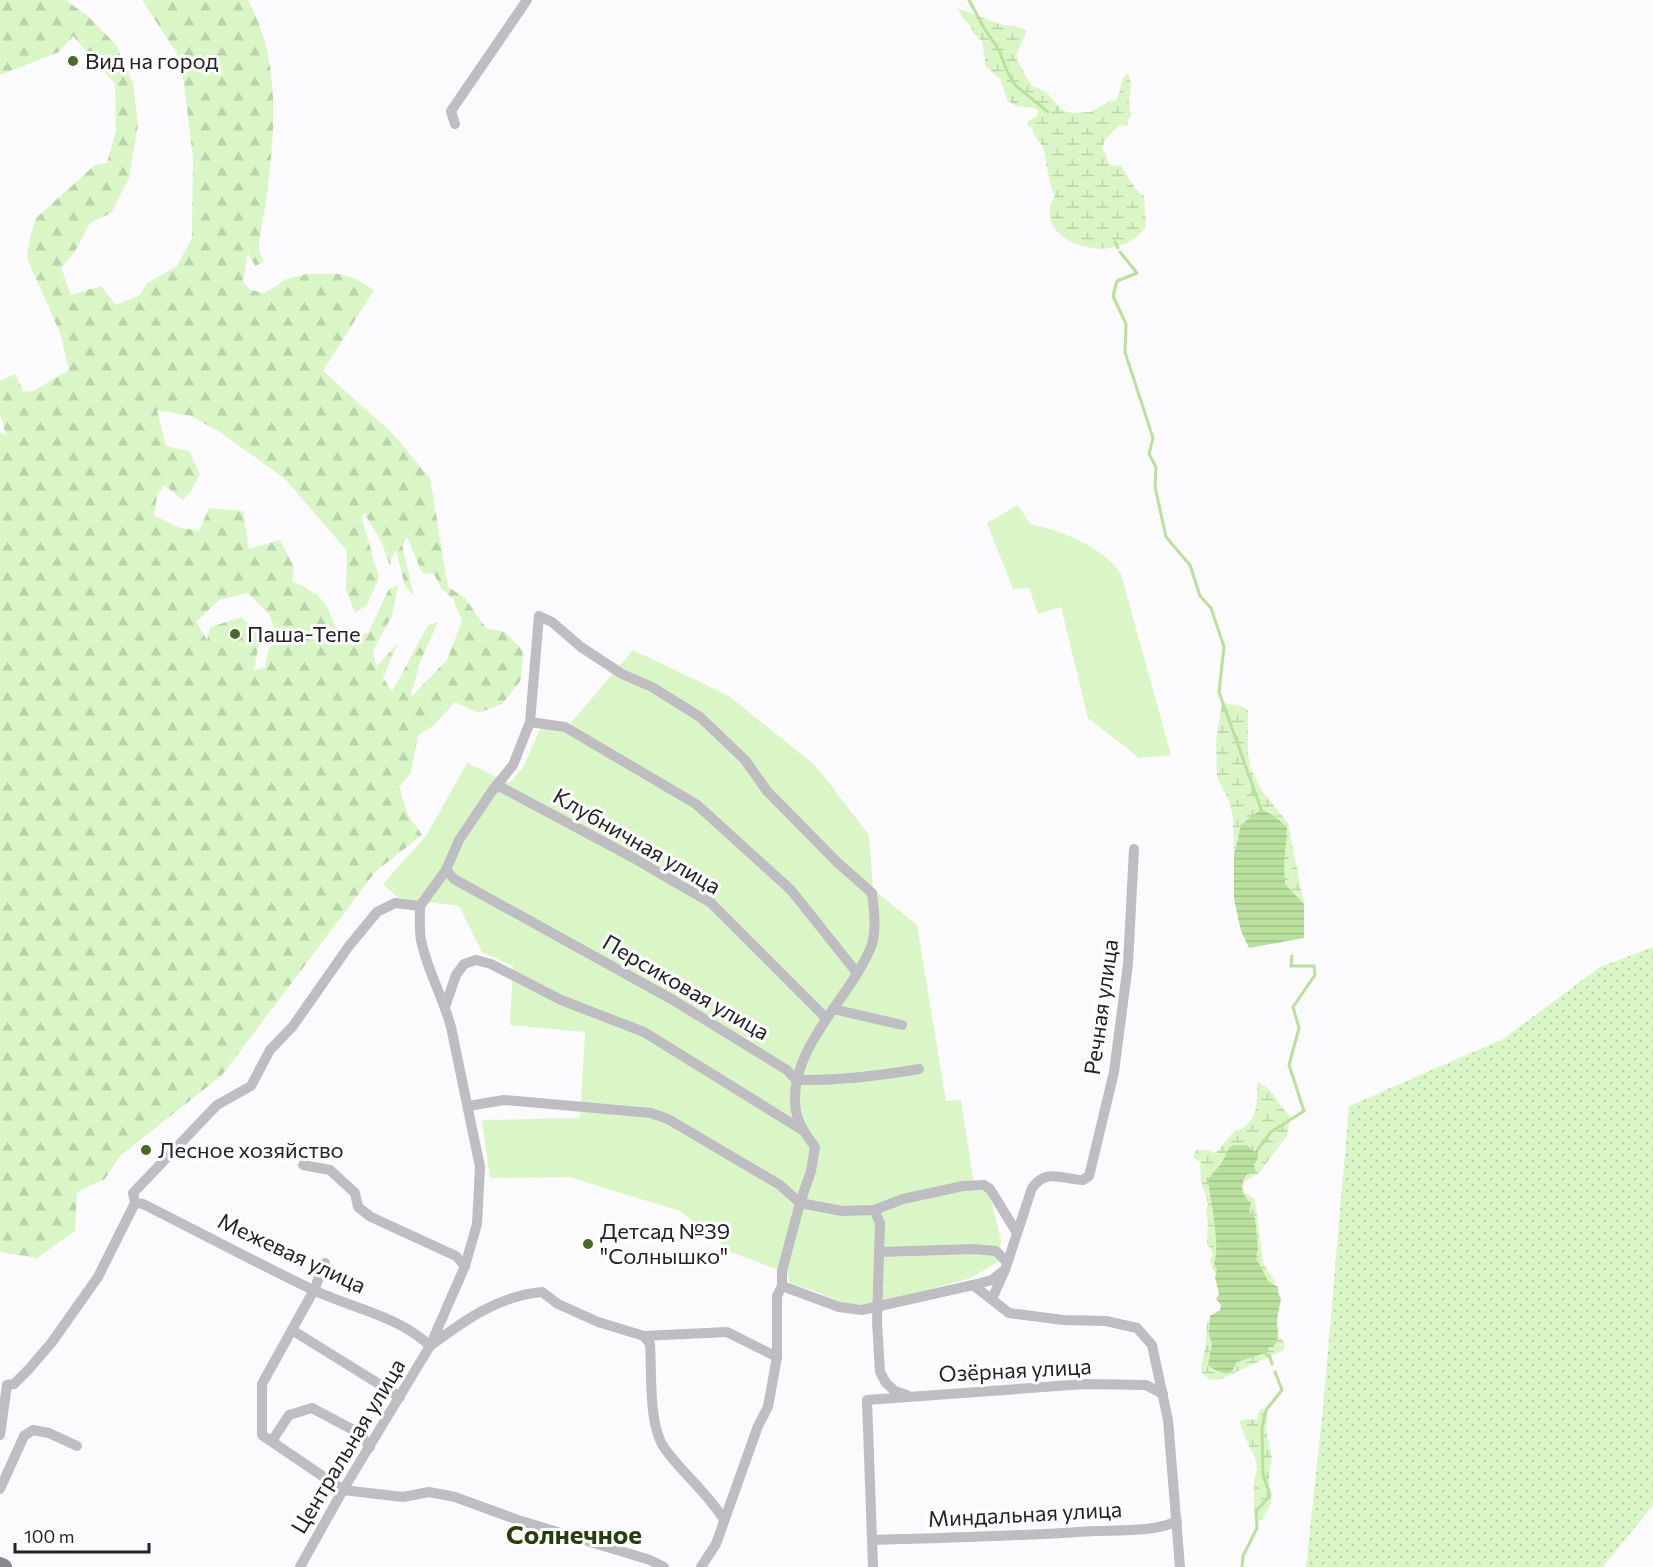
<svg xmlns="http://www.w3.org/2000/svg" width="1653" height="1567" font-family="Commissioner,sans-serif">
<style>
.grass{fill:url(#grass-dots)}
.forest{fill:url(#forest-firs);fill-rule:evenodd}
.wetland{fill:url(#wetland-marsh)}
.green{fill:#daf6c6}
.water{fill:url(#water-rules)}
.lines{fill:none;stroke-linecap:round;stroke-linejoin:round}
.stream{stroke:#bae09e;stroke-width:3}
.minor{stroke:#bdbdc2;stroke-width:10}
.primary{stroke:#898891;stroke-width:16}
.poi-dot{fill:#476b25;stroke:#fff;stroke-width:2}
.labels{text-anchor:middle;stroke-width:6;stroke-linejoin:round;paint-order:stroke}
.poi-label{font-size:22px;fill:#232227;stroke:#fff;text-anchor:start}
.street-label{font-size:22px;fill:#232227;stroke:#fff}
.quarter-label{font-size:26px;font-weight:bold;fill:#273f0e;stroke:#fff}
</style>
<defs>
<pattern id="grass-dots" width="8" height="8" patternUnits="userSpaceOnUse" patternTransform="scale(1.5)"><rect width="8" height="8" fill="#daf6c6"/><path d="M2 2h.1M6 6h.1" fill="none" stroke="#bbd3aa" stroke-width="1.8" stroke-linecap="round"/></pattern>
<pattern id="forest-firs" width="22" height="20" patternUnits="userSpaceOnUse" patternTransform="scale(1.5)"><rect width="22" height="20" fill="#daf6c6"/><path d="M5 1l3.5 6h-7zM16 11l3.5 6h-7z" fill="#bbd3aa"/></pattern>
<pattern id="wetland-marsh" width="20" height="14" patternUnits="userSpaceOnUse" patternTransform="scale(1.5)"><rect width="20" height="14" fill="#daf6c6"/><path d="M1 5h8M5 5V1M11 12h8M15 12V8" fill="none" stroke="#bbd3aa"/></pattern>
<pattern id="water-rules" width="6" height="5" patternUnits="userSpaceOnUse" patternTransform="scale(1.5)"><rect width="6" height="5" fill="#bae09e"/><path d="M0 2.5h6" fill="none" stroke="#a0c088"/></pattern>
</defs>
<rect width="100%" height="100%" fill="#fbfbfe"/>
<path class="grass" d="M1653,947V1505L1603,1567H1306L1323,1409L1349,1106L1503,1039L1600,967Z"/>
<path class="forest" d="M0,0H65L88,16L116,45L133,83L138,125L129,178L111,213L90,223L74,253L61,268L71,295L101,286L116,305L140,295L147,283L177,266L192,238L193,158L183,77L176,52L142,0H248C281,60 275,129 267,194C266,205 258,242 259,249C260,253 262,258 264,262L255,266L248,253L243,281L250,290L265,293L286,279L307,274H340L356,279L374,290L323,371L391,432L430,478L448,587L465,598L486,628L505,632L523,651L521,680L502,704L478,713L455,702L432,727L418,735L411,773L399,787L408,815L422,835L376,871L222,1075L120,1156L105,1179L77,1192L75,1231L37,1258L0,1252V433L6,435L0,414V381L15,374L24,392L33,391L69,370L60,333L27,258L30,237L36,218L95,165L107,163L116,131L115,84L73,36L59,52L0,75ZM157,410L191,416L220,432L285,479L347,551L346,590L355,613L367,605L379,578L362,519L364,513L382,543L390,566L392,557L396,551L405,586L414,596L402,545L407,537L422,573L434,574L441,588L453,599L462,621L447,660L410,698L420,662L438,622L428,625L392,692L383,678L398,643L376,667L373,650L392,616L398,585L389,589L368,633L347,639L339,637C327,604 326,596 292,581L294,567L280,540L249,549L243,511L209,508L199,531L177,527L154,515L157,496L164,485L183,500L191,491L200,474L189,451L166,446ZM248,593L269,614L277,635L268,651L265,668L254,670L260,636L242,617L210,627L207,640L196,622L219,600Z"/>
<g class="wetland">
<path d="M957,8L1002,25L1015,26L1027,31L1017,53V60L1031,85L1046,92L1062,110L1071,113L1090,112L1110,101H1115C1122,93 1119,81 1126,74L1129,75C1134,90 1125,101 1132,115L1127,121L1128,126L1119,125L1105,140L1102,149L1106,154L1108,163L1113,166L1121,165C1127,175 1134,190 1144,196L1146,227C1115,271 1027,241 1055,195C1046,181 1047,152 1041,144C1036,138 1033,135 1032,127L1028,126L1027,122L1038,115V110L1034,108L1016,106L1007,100L1000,79L986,67L982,41L973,33L970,25L963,18Z"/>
<path d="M1222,703L1241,706L1248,710V756L1252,772L1263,792L1288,823L1304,904L1237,837L1234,855L1233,817L1229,801L1217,777L1216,741Z"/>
<path d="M1257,1082C1276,1090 1276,1104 1290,1116L1287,1136L1259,1173L1244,1182L1243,1192L1255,1199L1263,1263L1275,1282L1273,1285L1265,1282L1255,1263V1244L1249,1225L1252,1219L1245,1211C1246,1197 1234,1188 1238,1170L1251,1163V1155L1244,1148L1235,1150L1230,1154L1236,1161C1234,1168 1231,1168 1227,1173C1220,1181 1219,1190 1218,1201H1214C1210,1211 1215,1219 1217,1230C1220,1244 1215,1259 1219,1274L1215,1273L1210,1261L1213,1254L1207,1242L1208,1222L1206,1212L1208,1203L1201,1182L1200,1162L1193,1157L1196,1150H1208L1215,1153C1223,1146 1227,1137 1235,1131C1238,1129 1241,1129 1244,1127C1259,1116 1257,1099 1257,1082Z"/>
<path d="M1211,1320L1227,1372L1233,1370L1235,1362L1280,1337L1285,1344L1284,1350L1221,1379L1210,1380L1202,1373L1201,1367L1206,1342L1207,1321Z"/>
<path d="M1263,1408L1268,1417L1266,1430L1272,1458L1269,1475L1271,1503L1262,1520H1256C1253,1509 1254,1493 1254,1481C1255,1476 1257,1471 1257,1466C1256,1455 1242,1436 1240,1421L1247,1419L1257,1420L1259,1411Z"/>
</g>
<g class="green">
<path d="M1018,505L1030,524C1063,532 1101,545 1121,574L1171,755L1139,758L1088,718L1061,607L1038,614L1029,588L1013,589L987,523Z"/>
<path d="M633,650L729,696L816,766L869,835L873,889L917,925L946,1101L961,1100L975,1191H989L1001,1240L999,1261L971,1278L871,1305L843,1304L813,1290L791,1284L787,1273L731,1252L680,1211L569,1177L490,1178L482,1120L580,1118L585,1032L510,1025L513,966L482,952L459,906L398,898L383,884L426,836L467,763L510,783L523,767L542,725L563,732Z"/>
</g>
<g class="water">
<path d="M1261,809L1274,816L1287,827L1284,864L1285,884L1304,904V938L1249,948L1241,931L1234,899V855L1241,825Z"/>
<path d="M1234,1145H1247L1254,1152L1258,1149V1158L1254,1165L1256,1173H1248C1238,1185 1241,1193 1251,1203L1249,1211L1255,1218L1258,1248L1256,1258L1268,1281L1278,1287V1293L1281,1298C1280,1306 1277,1316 1277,1323C1278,1334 1280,1338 1273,1347H1268L1265,1353L1237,1362C1235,1365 1234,1368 1232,1371C1226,1377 1213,1369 1208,1365L1212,1344L1209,1335L1210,1316L1220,1310L1221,1305L1216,1299L1219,1294L1215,1277L1217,1270L1214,1263C1221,1246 1210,1199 1208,1179L1221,1164L1229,1148Z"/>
</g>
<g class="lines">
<g class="stream">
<path d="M969,0L984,28L999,50L1007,71L1015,85L1048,112"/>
<path d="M1115,242L1118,248"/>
<path d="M1120,252L1137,273L1117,281L1113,296L1126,324L1125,352L1153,438L1149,454L1156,467L1155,487L1166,537L1190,565L1200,596L1211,608L1224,647L1219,692L1261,809"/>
<path d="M1258,1149L1271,1132L1304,1111L1289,1065L1299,1028L1293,1007L1315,975L1314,966H1291L1292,956"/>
<path d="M1265,1353L1270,1357L1272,1364"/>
<path d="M1242,1567L1243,1556L1257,1528L1256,1511L1270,1496L1263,1474L1262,1428L1266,1410L1282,1390L1275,1372"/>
</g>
<g class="minor">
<path d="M455,124L451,111L527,0"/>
<path d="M530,722L565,727L696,804L791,890L857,973"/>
<path d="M497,785L630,856L711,903L826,1018"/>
<path d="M446,870L454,879L673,1000L787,1070L796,1080C838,1081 878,1076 919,1069"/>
<path d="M420,906L446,870L459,840L492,791L513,765L530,722L539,616L552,622L581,647L622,674L652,687L700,717L745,760L767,791L838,863L872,893C874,910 877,931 871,947C850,999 786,1050 796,1111C798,1124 807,1136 815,1147L811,1171L800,1203L782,1271V1286L777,1296V1357L768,1407L758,1426L716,1544L701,1567"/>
<path d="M445,1007L456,975L464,964L476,960L491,964L561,1000L644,1032L804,1131"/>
<path d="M833,1009L902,1025"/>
<path d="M468,1106L504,1100L651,1113L668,1119L780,1185L800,1203L842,1211L874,1210L903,1199L963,1186L984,1185L990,1189L1017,1233"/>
<path d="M303,1165L330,1170L355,1193L358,1207L371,1217L456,1256L465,1266"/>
<path d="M135,1203L143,1204C199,1232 255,1262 311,1289C351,1308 397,1315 430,1346C465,1320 498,1296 542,1292L558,1304L598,1322L644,1336L727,1332L777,1357"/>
<path d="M874,1210L880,1223L877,1322L880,1372L886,1383L895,1391L907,1395"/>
<path d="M880,1252L974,1249L996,1251L1007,1262"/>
<path d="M325,1263L314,1290L262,1384V1435L343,1490L403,1497L429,1492L455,1497L518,1520L650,1560L664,1567"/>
<path d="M973,1285L992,1280L1002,1272"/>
<path d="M782,1286L839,1307L862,1310L973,1285L1009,1313L1063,1320L1106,1321L1137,1328L1152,1345L1168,1420L1180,1567"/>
<path d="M992,1299L1005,1270L1032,1188C1047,1168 1061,1179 1083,1180L1089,1176L1091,1168L1114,1072L1128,964L1134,849"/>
<path d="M292,1330L400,1397"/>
<path d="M644,1336L650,1344C652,1372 648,1426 665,1449C683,1474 708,1493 724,1520"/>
<path d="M0,1435L7,1385L14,1384L29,1369L52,1342L98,1277L135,1203L133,1193L217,1105L251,1086L270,1050L293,1026L349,946L377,912L395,903L420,906"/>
<path d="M272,1441L289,1415L312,1408L359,1433L370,1447"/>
<path d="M0,1489L24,1436L33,1430L49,1433L77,1446"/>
<path d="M873,1540C947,1538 1021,1536 1095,1531C1119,1530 1156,1532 1177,1521"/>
<path d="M300,1567L343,1490L430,1346L465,1266L477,1224L480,1167L451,1027C443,997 427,970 421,940C419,929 420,917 420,906"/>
<path d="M873,1567L867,1400L1085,1384L1146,1385L1163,1394"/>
</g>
<path class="primary" d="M0,1565L4,1567"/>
</g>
<g class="poi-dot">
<circle cx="73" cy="61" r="6"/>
<circle cx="235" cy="634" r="6"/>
<circle cx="146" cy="1150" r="6"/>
<circle cx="588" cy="1244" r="6"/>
</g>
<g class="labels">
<g class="poi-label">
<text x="85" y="69">Вид на город</text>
<text x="247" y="642">Паша-Тепе</text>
<text x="158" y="1158">Лесное хозяйство</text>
<text x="600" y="1239">Детсад №39<tspan x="600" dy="25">"Солнышко"</tspan></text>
</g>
<g class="street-label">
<text transform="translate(637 841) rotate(30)" y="8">Клубничная улица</text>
<text transform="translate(686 987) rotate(30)" y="8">Персиковая улица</text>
<text transform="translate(1101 1007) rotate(-82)" y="8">Речная улица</text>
<text transform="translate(292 1253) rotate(25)" y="8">Межевая улица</text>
<text transform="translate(1015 1370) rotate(-3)" y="8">Озёрная улица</text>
<text transform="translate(348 1446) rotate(-59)" y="8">Центральная улица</text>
<text transform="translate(1025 1514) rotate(-3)" y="8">Миндальная улица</text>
</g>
<g class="quarter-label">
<text x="574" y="1544">Солнечное</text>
</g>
</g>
<path d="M15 1543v9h134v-9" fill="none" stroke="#232227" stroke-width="3"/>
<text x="24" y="1543" font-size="18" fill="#232227" stroke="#ffffff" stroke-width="4.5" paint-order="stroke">100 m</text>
</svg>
